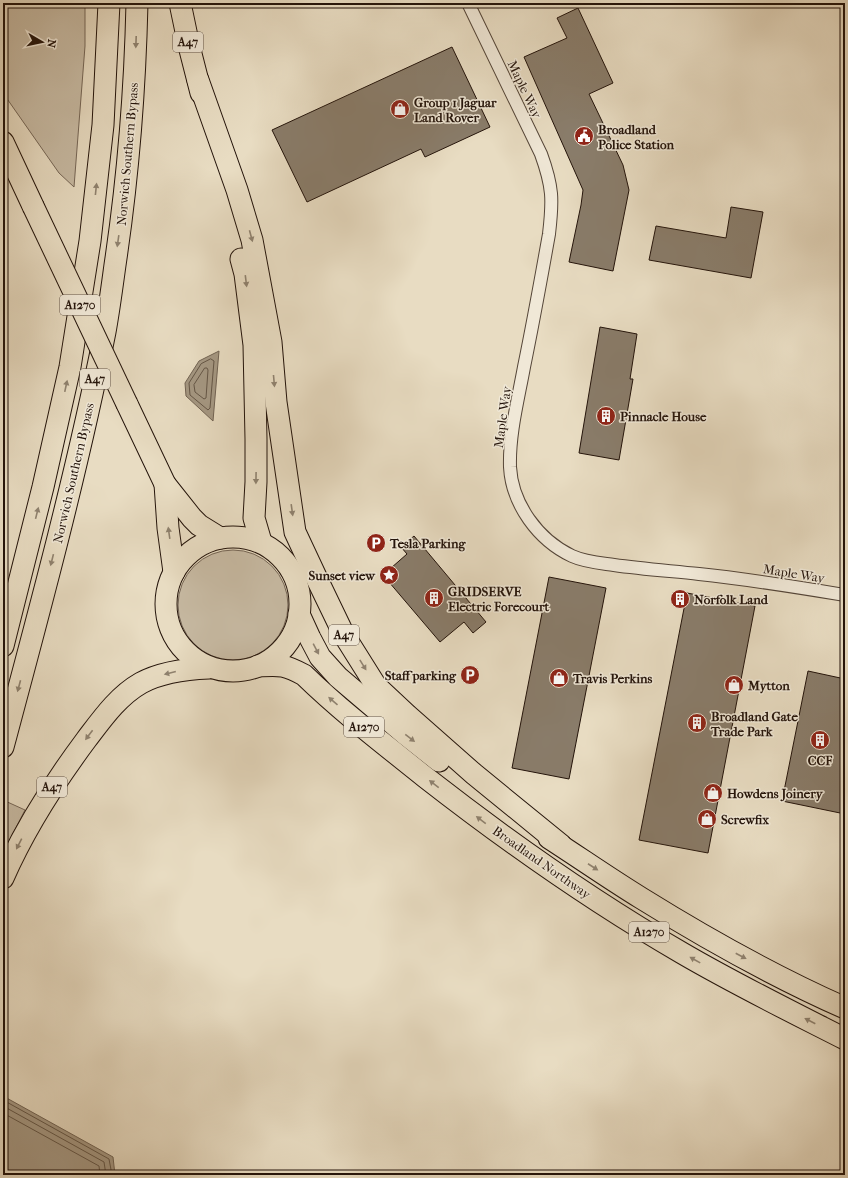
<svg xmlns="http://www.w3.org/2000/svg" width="848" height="1178" font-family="'IM FELL French Canon',serif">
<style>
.green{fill:#c7baa3;stroke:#756656}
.water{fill:#a59883;stroke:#716353}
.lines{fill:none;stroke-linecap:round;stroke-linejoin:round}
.shore{stroke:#645646;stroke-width:1}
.building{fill:#897c6a;stroke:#23130a}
.minor-casing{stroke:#544538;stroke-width:14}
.trunk-casing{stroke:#23130a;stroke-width:23}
.minor{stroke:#f0e8d7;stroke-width:12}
.trunk{stroke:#e8dcc2;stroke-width:21}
.trunk-bridge-casing{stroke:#23130a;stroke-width:23;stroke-linecap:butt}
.trunk-bridge{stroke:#e8dcc2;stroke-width:21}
.oneway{fill:#8f826f}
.labels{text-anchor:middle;stroke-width:3;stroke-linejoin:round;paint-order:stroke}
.shield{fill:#f0e8d7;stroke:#605348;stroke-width:1}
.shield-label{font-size:12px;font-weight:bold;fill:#23130a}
.street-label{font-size:13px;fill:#23130a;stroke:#f0e8d7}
.poi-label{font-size:13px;font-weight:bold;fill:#23130a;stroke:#f0e8d7;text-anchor:start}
</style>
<rect width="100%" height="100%" fill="#e8dcc2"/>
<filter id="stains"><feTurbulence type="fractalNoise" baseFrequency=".005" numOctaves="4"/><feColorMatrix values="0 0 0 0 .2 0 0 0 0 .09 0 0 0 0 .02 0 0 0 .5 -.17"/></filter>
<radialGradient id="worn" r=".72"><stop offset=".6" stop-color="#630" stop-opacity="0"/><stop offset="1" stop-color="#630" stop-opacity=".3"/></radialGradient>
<g class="green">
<path d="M3,3H85V46L74,187L59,173L3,93Z"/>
<circle cx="233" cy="605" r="55"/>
<path d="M3,800L25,810L3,853Z"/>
</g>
<g class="water">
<path d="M219,351L213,421L186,396L185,383L199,361Z"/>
<path d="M3,1096L113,1157L115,1175H3Z"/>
</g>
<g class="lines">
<g class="shore">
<path d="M211,359L214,361L210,408L208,410L190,395L189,383L201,364Z"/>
<path d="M205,368H207L208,370L206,398L204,399L195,392L194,385Z"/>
<path d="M3,1100L109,1159L112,1175"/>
<path d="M3,1106L104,1162L106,1175"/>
<path d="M3,1113L99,1166L100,1175"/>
</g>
</g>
<g class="building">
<path d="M578,8L613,83L589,94L623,165L629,190L613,271L569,262L581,205L583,190L524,57L567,38L557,18Z"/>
<path d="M452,47L490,127L425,157L421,149L307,202L272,130Z"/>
<path d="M731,207L763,212L751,278L649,260L656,226L726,238Z"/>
<path d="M600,327L637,334L630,379H633L619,460L579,453Z"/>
<path d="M414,536L486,622L473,633L464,622L440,642L383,575L407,554L401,547Z"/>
<path d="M549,577L606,588L569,779L512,768Z"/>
<path d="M687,593L755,606L708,853L639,840Z"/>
<path d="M808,671L845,679V814L782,801Z"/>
</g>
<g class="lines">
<defs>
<path id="minor" d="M468,3L541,154C553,187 553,200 549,234C541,279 533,323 524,367C518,400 509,434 510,467C512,504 538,540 572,556C585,562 600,563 614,565C642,569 671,571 699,574C748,579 796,587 845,595"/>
<g id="trunk">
<path d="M180,3L189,46L201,93"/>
<path d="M198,80L237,190L252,240L271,342L276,402L295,532L317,579L344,635L376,686L407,715L474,774L561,845"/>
<path d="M3,142L33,206"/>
<path d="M241,259L245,274L254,345L256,439V482L254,518L261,542"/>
<path d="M127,404L165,484L192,518L199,525L220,538"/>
<path d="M165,484L168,528L174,572"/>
<circle cx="233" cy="604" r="67"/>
<path d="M299,614L310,638L320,657L338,677L405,734L439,761"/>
<path d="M3,646L43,487L70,367L90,241L103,125L109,3"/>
<path d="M258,666C280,665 284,664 304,675C342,712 384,744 425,777C507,841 592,901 682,953C735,984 790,1011 845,1039"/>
<path d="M3,747C40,609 77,472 105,332C109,310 112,287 115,265C128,178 135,91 137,3"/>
<path d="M549,838C580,858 610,879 641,898C707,939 775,977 845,1008"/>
<path d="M3,878C25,828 54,783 86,740C102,719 118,696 141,683C161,672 186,669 209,668"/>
</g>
</defs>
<use href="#minor" class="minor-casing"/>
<use href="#trunk" class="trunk-casing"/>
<use href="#minor" class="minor"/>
<use href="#trunk" class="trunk"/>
<defs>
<path id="trunk-bridge" d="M33,206L127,404"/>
</defs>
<use href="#trunk-bridge" class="trunk-bridge-casing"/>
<use href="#trunk-bridge" class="trunk-bridge"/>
</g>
<defs><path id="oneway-solid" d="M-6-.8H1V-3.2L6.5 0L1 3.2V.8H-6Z"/></defs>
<g class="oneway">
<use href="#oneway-solid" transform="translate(136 42) rotate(92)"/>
<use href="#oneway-solid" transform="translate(96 189) rotate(-84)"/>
<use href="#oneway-solid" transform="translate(251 236) rotate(75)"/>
<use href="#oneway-solid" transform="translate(118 241) rotate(98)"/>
<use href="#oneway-solid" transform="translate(246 281) rotate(83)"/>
<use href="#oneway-solid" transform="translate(274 381) rotate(85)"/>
<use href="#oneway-solid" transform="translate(66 386) rotate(-78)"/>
<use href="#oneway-solid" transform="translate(256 478) rotate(91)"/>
<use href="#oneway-solid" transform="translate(292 510) rotate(82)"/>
<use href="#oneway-solid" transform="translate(37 513) rotate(-76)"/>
<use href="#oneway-solid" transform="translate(169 533) rotate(-98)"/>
<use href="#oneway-solid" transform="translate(52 560) rotate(104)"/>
<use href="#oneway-solid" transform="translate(316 649) rotate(62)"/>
<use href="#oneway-solid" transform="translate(363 665) rotate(58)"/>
<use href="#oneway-solid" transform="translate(170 673) rotate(166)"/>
<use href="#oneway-solid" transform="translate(19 686) rotate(105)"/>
<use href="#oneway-solid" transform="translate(333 701) rotate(-139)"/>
<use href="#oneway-solid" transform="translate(89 735) rotate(127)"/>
<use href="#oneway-solid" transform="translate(410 738) rotate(38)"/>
<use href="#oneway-solid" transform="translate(434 784) rotate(-142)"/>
<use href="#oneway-solid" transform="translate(481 820) rotate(-143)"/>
<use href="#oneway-solid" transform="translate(19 844) rotate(117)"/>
<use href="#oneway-solid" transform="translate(593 867) rotate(33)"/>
<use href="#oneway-solid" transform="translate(741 956) rotate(28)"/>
<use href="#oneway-solid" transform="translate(695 960) rotate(-151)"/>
<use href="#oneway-solid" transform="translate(810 1021) rotate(-153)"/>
</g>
<defs>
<symbol id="shop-disc" viewBox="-11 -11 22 22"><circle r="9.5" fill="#8f2418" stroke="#f0e8d7"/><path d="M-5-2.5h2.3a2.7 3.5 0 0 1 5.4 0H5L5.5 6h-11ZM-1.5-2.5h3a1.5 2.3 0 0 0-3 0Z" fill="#fff"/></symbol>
<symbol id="civic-disc" viewBox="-11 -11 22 22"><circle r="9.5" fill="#8f2418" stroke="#f0e8d7"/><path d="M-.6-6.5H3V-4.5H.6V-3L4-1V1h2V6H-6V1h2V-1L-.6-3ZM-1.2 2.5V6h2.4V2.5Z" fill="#fff"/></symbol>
<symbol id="building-disc" viewBox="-11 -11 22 22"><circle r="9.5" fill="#8f2418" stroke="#f0e8d7"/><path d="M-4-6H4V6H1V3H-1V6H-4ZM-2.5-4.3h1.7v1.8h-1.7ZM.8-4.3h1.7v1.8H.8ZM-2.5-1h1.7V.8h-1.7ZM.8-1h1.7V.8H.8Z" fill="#fff"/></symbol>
<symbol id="parking-disc" viewBox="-11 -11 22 22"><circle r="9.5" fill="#8f2418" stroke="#f0e8d7"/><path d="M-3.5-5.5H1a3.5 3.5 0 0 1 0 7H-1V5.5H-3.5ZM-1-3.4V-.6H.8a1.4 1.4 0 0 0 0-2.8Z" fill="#fff"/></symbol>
<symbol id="sight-disc" viewBox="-11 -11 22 22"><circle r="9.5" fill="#8f2418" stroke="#f0e8d7"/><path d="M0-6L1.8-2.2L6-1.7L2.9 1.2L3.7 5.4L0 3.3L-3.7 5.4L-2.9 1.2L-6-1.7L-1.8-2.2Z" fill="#fff"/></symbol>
</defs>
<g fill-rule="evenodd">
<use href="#shop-disc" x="389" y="98" width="22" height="22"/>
<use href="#civic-disc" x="573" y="125" width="22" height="22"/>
<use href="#building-disc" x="595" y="405" width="22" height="22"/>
<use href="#parking-disc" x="365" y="532" width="22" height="22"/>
<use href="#sight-disc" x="378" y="564" width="22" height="22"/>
<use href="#building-disc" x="423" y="587" width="22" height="22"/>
<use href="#building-disc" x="669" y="588" width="22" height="22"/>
<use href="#parking-disc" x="459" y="664" width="22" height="22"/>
<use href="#shop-disc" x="548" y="667" width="22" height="22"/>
<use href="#shop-disc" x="723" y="674" width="22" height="22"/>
<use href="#building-disc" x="686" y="712" width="22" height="22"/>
<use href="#building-disc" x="809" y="729" width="22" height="22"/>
<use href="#shop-disc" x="702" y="782" width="22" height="22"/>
<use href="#shop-disc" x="696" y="808" width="22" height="22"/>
</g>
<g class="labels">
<g class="shield">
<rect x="173" y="32" width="30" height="20" rx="3"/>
<rect x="60" y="295" width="40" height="20" rx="3"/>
<rect x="80" y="369" width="30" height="20" rx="3"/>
<rect x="329" y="625" width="30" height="20" rx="3"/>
<rect x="344" y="717" width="40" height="20" rx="3"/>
<rect x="37" y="777" width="30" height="20" rx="3"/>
<rect x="629" y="922" width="40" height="20" rx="3"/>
</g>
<g class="shield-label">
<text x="188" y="46">A47</text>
<text x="80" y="309">A1270</text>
<text x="95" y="383">A47</text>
<text x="344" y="639">A47</text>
<text x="364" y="731">A1270</text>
<text x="52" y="791">A47</text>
<text x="649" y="936">A1270</text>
</g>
<g class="street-label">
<text transform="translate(525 89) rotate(65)" y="5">Maple Way</text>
<text transform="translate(127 154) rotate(-85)" y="5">Norwich Southern Bypass</text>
<text transform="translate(502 417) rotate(-82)" y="5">Maple Way</text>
<text transform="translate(73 473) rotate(-77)" y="5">Norwich Southern Bypass</text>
<text transform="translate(794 573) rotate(9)" y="5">Maple Way</text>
<text transform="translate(542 862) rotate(35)" y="5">Broadland Northway</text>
</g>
<g class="poi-label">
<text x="414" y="107">Group 1 Jaguar<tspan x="414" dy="15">Land Rover</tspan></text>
<text x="598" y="134">Broadland<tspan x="598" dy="15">Police Station</tspan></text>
<text x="620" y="421">Pinnacle House</text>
<text x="390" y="548">Tesla Parking</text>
<text x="375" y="580" text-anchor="end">Sunset view</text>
<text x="448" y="596">GRIDSERVE<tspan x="448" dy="15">Electric Forecourt</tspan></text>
<text x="694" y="604">Norfolk Land</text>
<text x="456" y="680" text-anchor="end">Staff parking</text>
<text x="573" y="683">Travis Perkins</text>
<text x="748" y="690">Mytton</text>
<text x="711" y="721">Broadland Gate<tspan x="711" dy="15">Trade Park</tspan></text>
<text x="820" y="765" text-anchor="middle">CCF</text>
<text x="727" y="798">Howdens Joinery</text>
<text x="721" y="824">Screwfix</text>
</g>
</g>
<rect width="848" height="1178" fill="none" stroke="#e8dcc2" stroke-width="16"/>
<rect x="4" y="4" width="840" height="1170" fill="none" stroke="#23130a" stroke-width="2"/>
<rect x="8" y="8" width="832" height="1162" fill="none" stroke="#23130a"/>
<g transform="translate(42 42) rotate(99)" stroke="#f0e8d7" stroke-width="3" paint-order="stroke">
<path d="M0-3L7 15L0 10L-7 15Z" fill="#23130a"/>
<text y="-6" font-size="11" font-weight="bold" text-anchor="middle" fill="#23130a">N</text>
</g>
<rect width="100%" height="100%" filter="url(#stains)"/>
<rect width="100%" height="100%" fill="url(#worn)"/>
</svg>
